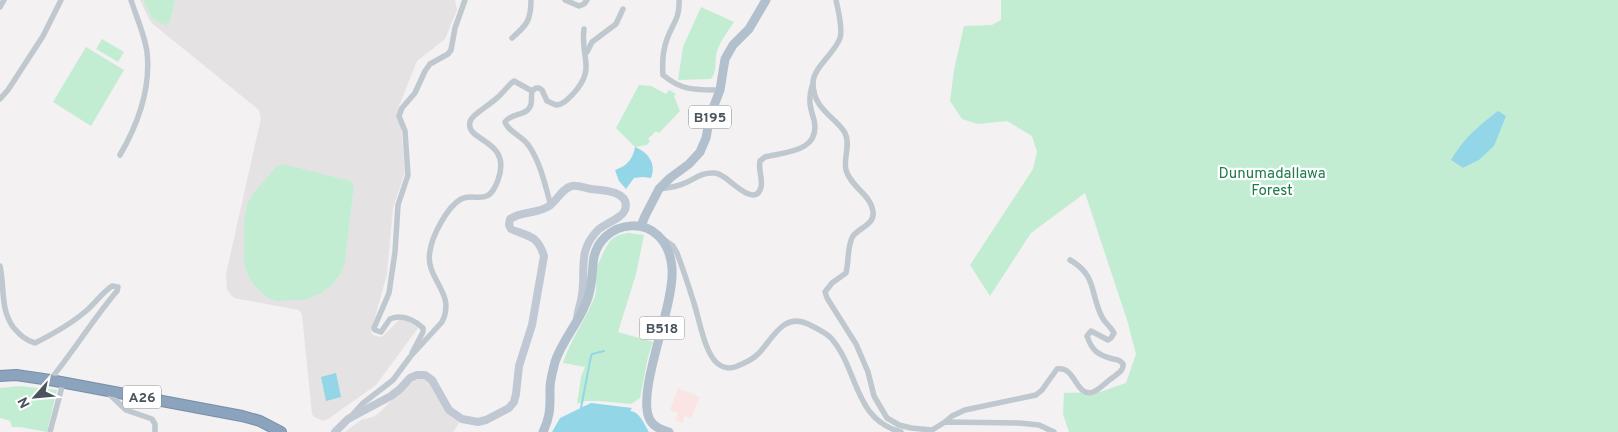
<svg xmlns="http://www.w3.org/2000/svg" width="1618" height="432" font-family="Overpass,sans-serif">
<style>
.education{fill:#e4e2e2;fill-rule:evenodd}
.medical{fill:#fae5e4}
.green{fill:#c2edd3;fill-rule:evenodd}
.water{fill:#92d6e8}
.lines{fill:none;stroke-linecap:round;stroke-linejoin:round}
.stream{stroke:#92d6e8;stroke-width:2}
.highway-casing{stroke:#778ea8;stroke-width:12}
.street{stroke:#bfc8ce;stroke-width:5.5}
.secondary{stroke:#c0c9d3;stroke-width:8}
.primary{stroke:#b2c0cd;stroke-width:9}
.highway{stroke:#8ba3bc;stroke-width:10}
.labels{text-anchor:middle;stroke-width:4.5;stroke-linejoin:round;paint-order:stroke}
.shield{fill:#fff;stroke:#80878e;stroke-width:1}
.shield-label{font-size:14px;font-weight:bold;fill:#49545d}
.park-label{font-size:15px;fill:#1d7c4c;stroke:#fff}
</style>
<rect width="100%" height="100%" fill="#f3f1f1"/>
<g class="education">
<path d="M140,0H143L152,18L170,22L175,0H455L457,10L445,39L417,61L399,106L405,172L393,208L387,274L371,332L373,335L382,337L400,319L403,317L418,328L376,385L328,419L323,421L314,417L312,414L302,315L299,310L234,298L227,290L226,274L261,118L259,110L154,25L150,21ZM354,186L345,263L340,275L332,285L320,294L308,299Z"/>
<path d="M422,378L428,381L460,422L453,432H345L361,420L373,417L378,414L401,391L414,381Z"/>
</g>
<path class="medical" d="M678,388L700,397L691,418L685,416L682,423L675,420L678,413L670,410Z"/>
<g class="green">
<path d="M143,0H175L170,22L165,25L152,18Z"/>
<path d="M1001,0H1618V432H1069L1063,414L1064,393L1100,392L1126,383L1136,354L1127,320L1085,193L1031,233L990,296L970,265L1033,169L1037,152L1032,136L1007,121L978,124L962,119L950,101L954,70L964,26L992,25L1001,20ZM1497,112L1494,146L1479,160L1463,168L1452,161C1463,139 1478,126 1497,112Z"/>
<path d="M701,7L734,22C728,31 721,40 717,51C714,61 718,70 711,79L678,80L683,47Z"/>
<path d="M102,39L124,52L118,62L96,49Z"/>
<path d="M86,47L124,70L91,126L53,102Z"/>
<path d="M639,85L651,86L666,94L669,90L676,94L674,96L680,111L659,133L656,131L648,139L650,141L647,145L635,147L616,128Z"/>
<path d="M283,164L350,181L354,186L345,263L340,275L332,285L320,294L308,299L277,301L268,298L253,284L247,273L244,262V223L247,204L252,195L277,166Z"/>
<path d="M629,233L644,235L636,274L618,332L653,342L648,357L640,398L631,404L599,401H585L577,404L581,377L585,367L563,363C570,341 584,322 593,301C599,288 594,278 597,266C598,264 599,262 600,260C608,243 610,235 629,233Z"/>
<path d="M19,386L57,390L47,432L20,427H12L10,421L0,418V388Z"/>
</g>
<g class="water">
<path d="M1498,111L1506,116L1494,146L1479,160L1463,168L1451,160C1465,137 1476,128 1498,111Z"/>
<path d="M635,147C648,152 657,164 651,178L643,177L634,178L626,189L619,181L615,170C627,166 633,159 635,147Z"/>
<path d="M336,373L341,397L326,401L321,377Z"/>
<path d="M591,403L632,408L630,411C640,412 644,424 649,432H552L560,418Z"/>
</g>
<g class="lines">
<path class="stream" d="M581,408L591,356L592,354L604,351"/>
<defs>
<path id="highway" d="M0,376L16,375L50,380L242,416L260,421L281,432"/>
</defs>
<use href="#highway" class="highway-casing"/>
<g class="street">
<path d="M565,0L579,6L584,4L587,0"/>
<path d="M679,0C680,18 673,23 667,39C663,50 662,63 663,75C682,91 696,90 720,90"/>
<path d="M836,0C838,9 843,29 840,38C835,53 813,68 813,83C813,101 823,110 835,121C838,124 843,129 845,133C851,145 843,158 846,170C850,186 871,195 873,211C875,225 860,227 853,236C847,245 849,262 846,273L832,283L825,292L827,298L856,344L868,372L874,396L881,408L887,418L899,425L911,428L932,430L945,422L1019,423L1039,425L1054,432"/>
<path d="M0,7L4,0"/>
<path d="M512,38C527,25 531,20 531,0"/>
<path d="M587,52L592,42L616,24L623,9"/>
<path d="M0,99L8,90L43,36L61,0"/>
<path d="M120,155C138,124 151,88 147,52C145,36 136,16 131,0"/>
<path d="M659,189C668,188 677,187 685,183C695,179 702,172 714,173C717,173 721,175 724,177C731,181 756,208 761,187C763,179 758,170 760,161L765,157C787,152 821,151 814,120C810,107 808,100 812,86"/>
<path d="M551,206C545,185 541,164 529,146C523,136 507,131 505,122C511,112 528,117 531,104C532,99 531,95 532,91L536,88H539L542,90L547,101L556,105C564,104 568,99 573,94C597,68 580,58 584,29"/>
<path d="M662,238L673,246L677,253C683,269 688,284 693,300C699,317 704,352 717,363C723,368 729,369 735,367C743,364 752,360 758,354C772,340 783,312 808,324C816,328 825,332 831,338C859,370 853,419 901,432"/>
<path d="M0,266C5,290 0,308 13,327C20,335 25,340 35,343C53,334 71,324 86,311C95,303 102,293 112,286L118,287L117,291C93,319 74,351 50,380"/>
<path d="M412,353L423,332V328C414,320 402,314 390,319L381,332L375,330L374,328L389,293L395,252L398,205L408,175L405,131L399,116L402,108L415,93L425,71L430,64L448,54L451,50L455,28L465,0"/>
<path d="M107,392L126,410L152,419L155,424V432"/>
<path d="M352,415L362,404L393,380L410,357L442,322C457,292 424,279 430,251C432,236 447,207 461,199C476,192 488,208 498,180C513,139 465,142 470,122C471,117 476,114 480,111C486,106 493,102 498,97C504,92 508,85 514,81L532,91"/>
<path d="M945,422L952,416L965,410L1036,395L1042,390L1057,369C1075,365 1076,398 1093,392C1099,390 1106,382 1112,378C1117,374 1124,371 1123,364C1120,360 1118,360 1113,359C1098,355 1092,351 1087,336L1091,331L1108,340L1111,338L1114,333C1111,327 1105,323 1102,317C1090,294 1097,275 1070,260"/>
<path d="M50,432L63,383"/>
</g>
<path class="secondary" d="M335,432L348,419L391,396L400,389L410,378L417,375H425L432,380L449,410L462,419L478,422L486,420L509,408L514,402L516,394L519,366L532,325L544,256C537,234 528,237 511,229L509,225L510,219C521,211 538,214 549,206C557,201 562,188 572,186C578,185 585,188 591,189C602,190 631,191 625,210C621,219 605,223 598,230C577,251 586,270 582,295C581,304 577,311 577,321"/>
<g class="primary">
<path d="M641,226L645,216L659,189L670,178L689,164L700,152L706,138L710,116L720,90L725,59L733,45L749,29L766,0"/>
<path d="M543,432C551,415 550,406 550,388C550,380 553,370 555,362C562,341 577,325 585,305C591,293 592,278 593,264C596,217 667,208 672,268C675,307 635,392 650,420C654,427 661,430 669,432"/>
</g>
<use href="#highway" class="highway"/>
</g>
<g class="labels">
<g class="shield">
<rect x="689" y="105.5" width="42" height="23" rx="4"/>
<rect x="639.5" y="316.5" width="45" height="23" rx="4"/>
<rect x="123" y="385.5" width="38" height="23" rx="4"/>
</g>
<g class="shield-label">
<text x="710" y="122">B195</text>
<text x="662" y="333">B518</text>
<text x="142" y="402">A26</text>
</g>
<g class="park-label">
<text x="1272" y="178">Dunumadallawa<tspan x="1272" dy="17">Forest</tspan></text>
</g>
</g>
<g transform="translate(35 397) rotate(243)" stroke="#ffffff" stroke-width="4" paint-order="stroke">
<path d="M0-4L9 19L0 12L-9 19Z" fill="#49545d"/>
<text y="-8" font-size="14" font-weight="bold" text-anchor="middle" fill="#49545d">N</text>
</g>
</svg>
